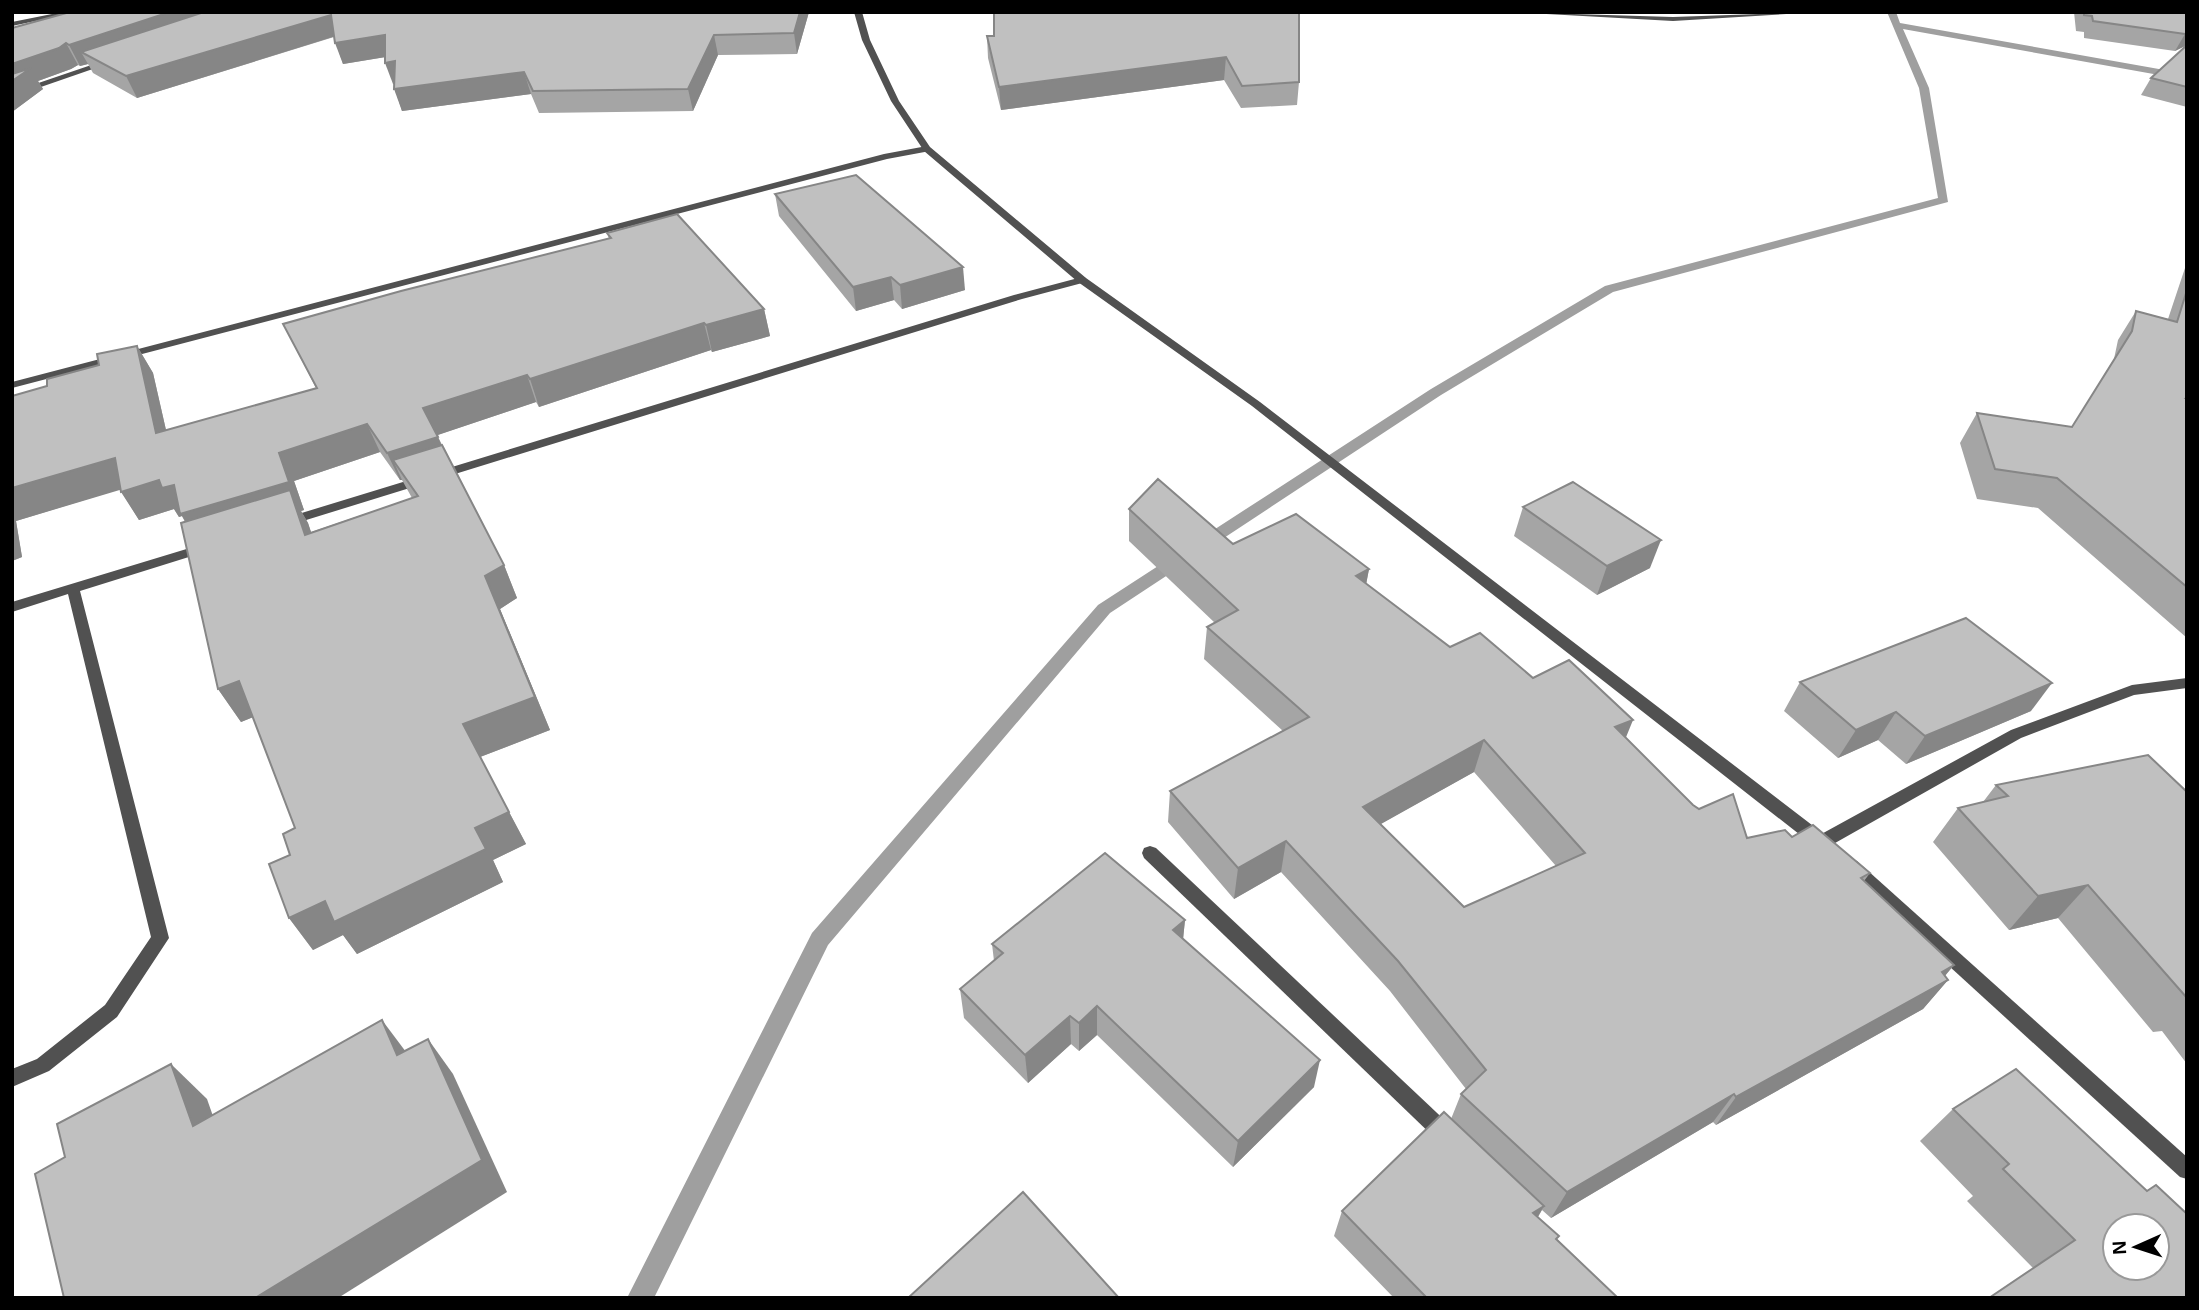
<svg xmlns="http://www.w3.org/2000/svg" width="2199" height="1310" font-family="Arial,sans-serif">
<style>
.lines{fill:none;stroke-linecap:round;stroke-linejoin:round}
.stream{fill:#9f9f9f;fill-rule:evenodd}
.minor{fill:#515151;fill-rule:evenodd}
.tertiary{fill:#515151;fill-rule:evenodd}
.wall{fill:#a5a5a5;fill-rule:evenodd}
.shaded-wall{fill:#868686}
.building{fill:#c0c0c0;stroke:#868686;stroke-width:2;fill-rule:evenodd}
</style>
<rect width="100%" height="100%" fill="#fff"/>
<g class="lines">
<path class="stream" d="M1887,12H1896L1900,23L2187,74V80L1903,29L1929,88L1948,202L1613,292L1441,395L1110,613L828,945L654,1298H627L812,933L1098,605L1431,389L1605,286L1938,198L1919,88Z"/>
<g class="minor">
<path d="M62,12H78L12,26V22Z"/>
<path d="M1508,12L1673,17L1819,12L1673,21Z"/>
<path d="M106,60L113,62L12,97V92Z"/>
<path d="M927,146L931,149L930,151L887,159L12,388V382L884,154Z"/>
<path d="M1082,277L1086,278V282L1022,299L290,525L286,526L280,522L282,519L1014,295Z"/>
<path d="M203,544L208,545L209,548L208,551L80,591L169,938L117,1017L49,1071L12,1087V1069L37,1059L105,1005L151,937L68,594L12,612V602Z"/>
<path d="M2187,678V688L2134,695L2021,738L1828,847L1822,848L1816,847L1814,842L1816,837L2011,730L2132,685Z"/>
<path d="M1150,846L1156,848L1453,1128L1456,1135L1453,1142L1446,1144L1439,1142L1144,858L1142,853L1144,848Z"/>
</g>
<g class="tertiary">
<path d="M854,12H862L870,40L899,101L930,147L1086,278L1260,402L1825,835L1827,840L1825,845L1819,846L1813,845L1252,406L1078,282L924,151L891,101L862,40Z"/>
<path d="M1851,859L1857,861L2187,1157V1179L2180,1177L1845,871L1843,866L1845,861Z"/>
</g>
</g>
<g class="wall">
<path d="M70,12H809L797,54L718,55L693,111L539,113L531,94L402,111L385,57L343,64L334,37L137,98L93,73L88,64L80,66L78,65L71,69L38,81L43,89L12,112V28Z"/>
<path d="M1299,12V82L1297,105L1241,108L1224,80L1001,110L988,58L987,36Z"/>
<path d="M2074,12H2187V45L2175,51L2084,38V32L2076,31Z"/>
<path d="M2187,45V107L2141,95L2151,78Z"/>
<path d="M775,194L965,290L902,309L894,300L856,311L779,216Z"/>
<path d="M607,233L764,309L770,336L712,352L711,350L539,407L536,402L437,435L504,565L517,598L500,609L550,730L480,757L526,844L493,860L503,882L357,954L343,935L313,950L289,918L290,855L295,828L253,717L241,722L218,689L185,522L182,516L179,517L174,509L139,520L120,489L16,521L22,557L12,561V396L47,386L99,365L137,346L153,373L166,430L316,388L283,324L609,239ZM380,452L400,480H402L412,498L311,532L308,523L301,511L304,510L294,481Z"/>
<path d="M2187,262V638L2038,508L1977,499L1960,443L1977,413L2072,427L2114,359L2118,340L2136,311L2168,319Z"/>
<path d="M1523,507L1650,568L1597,595L1514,536Z"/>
<path d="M1129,509L1233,544L1369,569L1366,584L1450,647L1533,678L1626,738L1693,805L1699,809L1747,838L1792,837L1870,873L1864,881L1954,965L1945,976L1948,980L1923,1009L1716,1125L1713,1122L1551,1218L1542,1210L1538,1217L1557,1239L1618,1298H1394L1334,1236L1342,1211L1451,1119L1461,1094L1466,1089L1390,991L1281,872L1234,899L1168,822L1170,791L1283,731L1204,659L1207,627L1215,623L1129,541ZM1474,772L1556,866L1464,907L1380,824Z"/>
<path d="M1800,682L2031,711L1906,764L1878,740L1838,758L1784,711Z"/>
<path d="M1996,785L2187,792V1064L2162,1031L2153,1032L2058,918L2009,930L1933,842L1958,808L1983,802Z"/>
<path d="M1185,920L1183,939L1314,1087L1233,1167L1097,1035L1079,1051L1071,1044L1028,1083L964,1018L960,989L994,961L992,944Z"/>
<path d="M1953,1109L2147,1191L2033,1268L1967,1201L1973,1196L1920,1141Z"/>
</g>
<g class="shaded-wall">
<path d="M170,12H255L81,52L88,64L80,66L69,45Z"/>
<path d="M800,12H809L797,54L794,33Z"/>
<path d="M331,15L339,35L137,98L126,76Z"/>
<path d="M2187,33V45L2175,51L2185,34Z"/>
<path d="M385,35L392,56L343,64L335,43Z"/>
<path d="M714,35L718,55L693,111L688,89Z"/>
<path d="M66,43L78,65L71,69L38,81L43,89L12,112V64Z"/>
<path d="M1226,57L1224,80L1001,110L999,87Z"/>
<path d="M395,61L403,83L393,84L385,63Z"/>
<path d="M524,72L531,94L402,111L394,89Z"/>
<path d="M963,267L965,290L902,309L900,285Z"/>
<path d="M891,277L894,300L856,311L853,287Z"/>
<path d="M764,309L770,336L712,352L706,325Z"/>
<path d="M704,323L711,350L539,407L530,379Z"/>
<path d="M137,346L153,373L173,461L156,433Z"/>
<path d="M527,375L536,402L435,436L423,408Z"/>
<path d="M367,424L380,452L294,481L304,510L301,511L308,523L323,568L198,542L182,516L179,517L174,509L139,520L121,492L159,480L279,453Z"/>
<path d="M438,437L450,465L393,460L402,480H400L387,453Z"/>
<path d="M115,458L133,486L16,521L22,557L12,561V488Z"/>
<path d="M1661,540L1650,568L1597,595L1607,566Z"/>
<path d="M504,565L517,598L500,609L550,730L480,757L463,724L485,576Z"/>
<path d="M1369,569L1363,601L1356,576Z"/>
<path d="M239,681L261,714L241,722L218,689Z"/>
<path d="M2052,683L2031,711L1906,764L1925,736Z"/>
<path d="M1896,712L1878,740L1838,758L1856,730Z"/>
<path d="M1633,720L1620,752L1615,727Z"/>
<path d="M1484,740L1474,772L1356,838L1363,807Z"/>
<path d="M509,812L526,844L493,860L503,882L357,954L343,935L313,950L289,918Z"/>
<path d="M1286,841L1281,872L1234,899L1238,868Z"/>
<path d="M2088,885L2058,918L2009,930L2038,896Z"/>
<path d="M1185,920L1182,949L1173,930Z"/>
<path d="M1954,965L1936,986L1948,980L1923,1009L1716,1125L1736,1097Z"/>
<path d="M1097,1006V1035L1079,1051V1023Z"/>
<path d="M1070,1016L1071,1044L1028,1083L1025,1055Z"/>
<path d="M382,1020L409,1056L397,1055Z"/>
<path d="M428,1039L453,1074L507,1192L338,1298H255Z"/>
<path d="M1320,1060L1314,1087L1233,1167L1238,1141Z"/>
<path d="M171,1064L207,1099L228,1159L193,1126Z"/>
<path d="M1734,1094L1713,1122L1551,1218L1567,1192Z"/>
<path d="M1544,1206L1529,1232L1533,1213Z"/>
</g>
<g class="building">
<path d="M70,12H170L69,45L66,43L59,48L12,64V28Z"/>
<path d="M204,12H800L794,33L714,35L688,89L533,91L524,72L394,89L395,61L385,63V35L335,43L331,15L126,76L81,52Z"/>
<path d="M994,12H1299V82L1242,86L1226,57L999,87L987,36H994Z"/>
<path d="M2084,12H2187V33L2185,34L2093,21L2092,16L2084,15Z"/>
<path d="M2187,45V87L2151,78Z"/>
<path d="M31,68L12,81V74Z"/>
<path d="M856,175L963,267L900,285L891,277L853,287L775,194Z"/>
<path d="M677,214L764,309L706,325L704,323L530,379L527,375L423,408L438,437L387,453L367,424L279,453L289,482L180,514L174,485L162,488L159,480L121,492L115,458L12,488V396L47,386V379L99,365L97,354L137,346L156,433L317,388L283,324L401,291L611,238L607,233Z"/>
<path d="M2187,290V397L2186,398H2187V587L2057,478L1995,469L1977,413L2072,427L2132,331L2136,311L2177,322Z"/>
<path d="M442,445L504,565L485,576L535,697L463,724L509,812L475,828L486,849L334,922L325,901L289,918L269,864L290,855L283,834L295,828L239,681L218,689L181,523L290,490L305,535L418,496L393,460Z"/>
<path d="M1158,479L1233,544L1296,514L1369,569L1356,576L1450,647L1480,633L1533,678L1569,660L1633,720L1615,727L1693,805L1699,809L1733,794L1747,838L1785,830L1792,837L1813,825L1870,873L1861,878L1954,965L1942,972L1948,980L1736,1097L1734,1094L1567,1192L1461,1094L1486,1070L1398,961L1286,841L1238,868L1170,791L1309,717L1207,627L1238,610L1129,509ZM1484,740L1585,853L1464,907L1363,807Z"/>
<path d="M1573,482L1661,540L1607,566L1523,507Z"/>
<path d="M1966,618L2052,683L1925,736L1896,712L1856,730L1800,682Z"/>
<path d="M2148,755L2187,792V998L2088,885L2038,896L1958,808L2008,796L1996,785Z"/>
<path d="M1105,853L1185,920L1173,930L1320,1060L1238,1141L1097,1006L1079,1023L1070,1016L1025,1055L960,989L1003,953L992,944Z"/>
<path d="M382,1020L397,1055L428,1039L482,1160L255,1298H64L35,1174L65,1157L57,1124L171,1064L193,1126Z"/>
<path d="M2016,1069L2147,1191L2156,1185L2187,1214V1298H1989L2075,1240L2003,1169L2009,1164L1953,1109ZM2115,1226H2157V1268H2115Z"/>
<path d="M1444,1112L1544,1206L1533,1213L1559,1236L1556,1239L1618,1298H1427L1342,1211Z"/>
<path d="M1023,1192L1119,1298H908Z"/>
</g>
<rect width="2199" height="1310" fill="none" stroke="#000000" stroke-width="28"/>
<g transform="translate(2136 1247) rotate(267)"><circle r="33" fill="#ffffff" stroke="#999999" stroke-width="2"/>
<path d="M0-5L12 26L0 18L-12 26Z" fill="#000000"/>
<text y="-10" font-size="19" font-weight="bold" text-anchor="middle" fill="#000000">N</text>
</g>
</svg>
